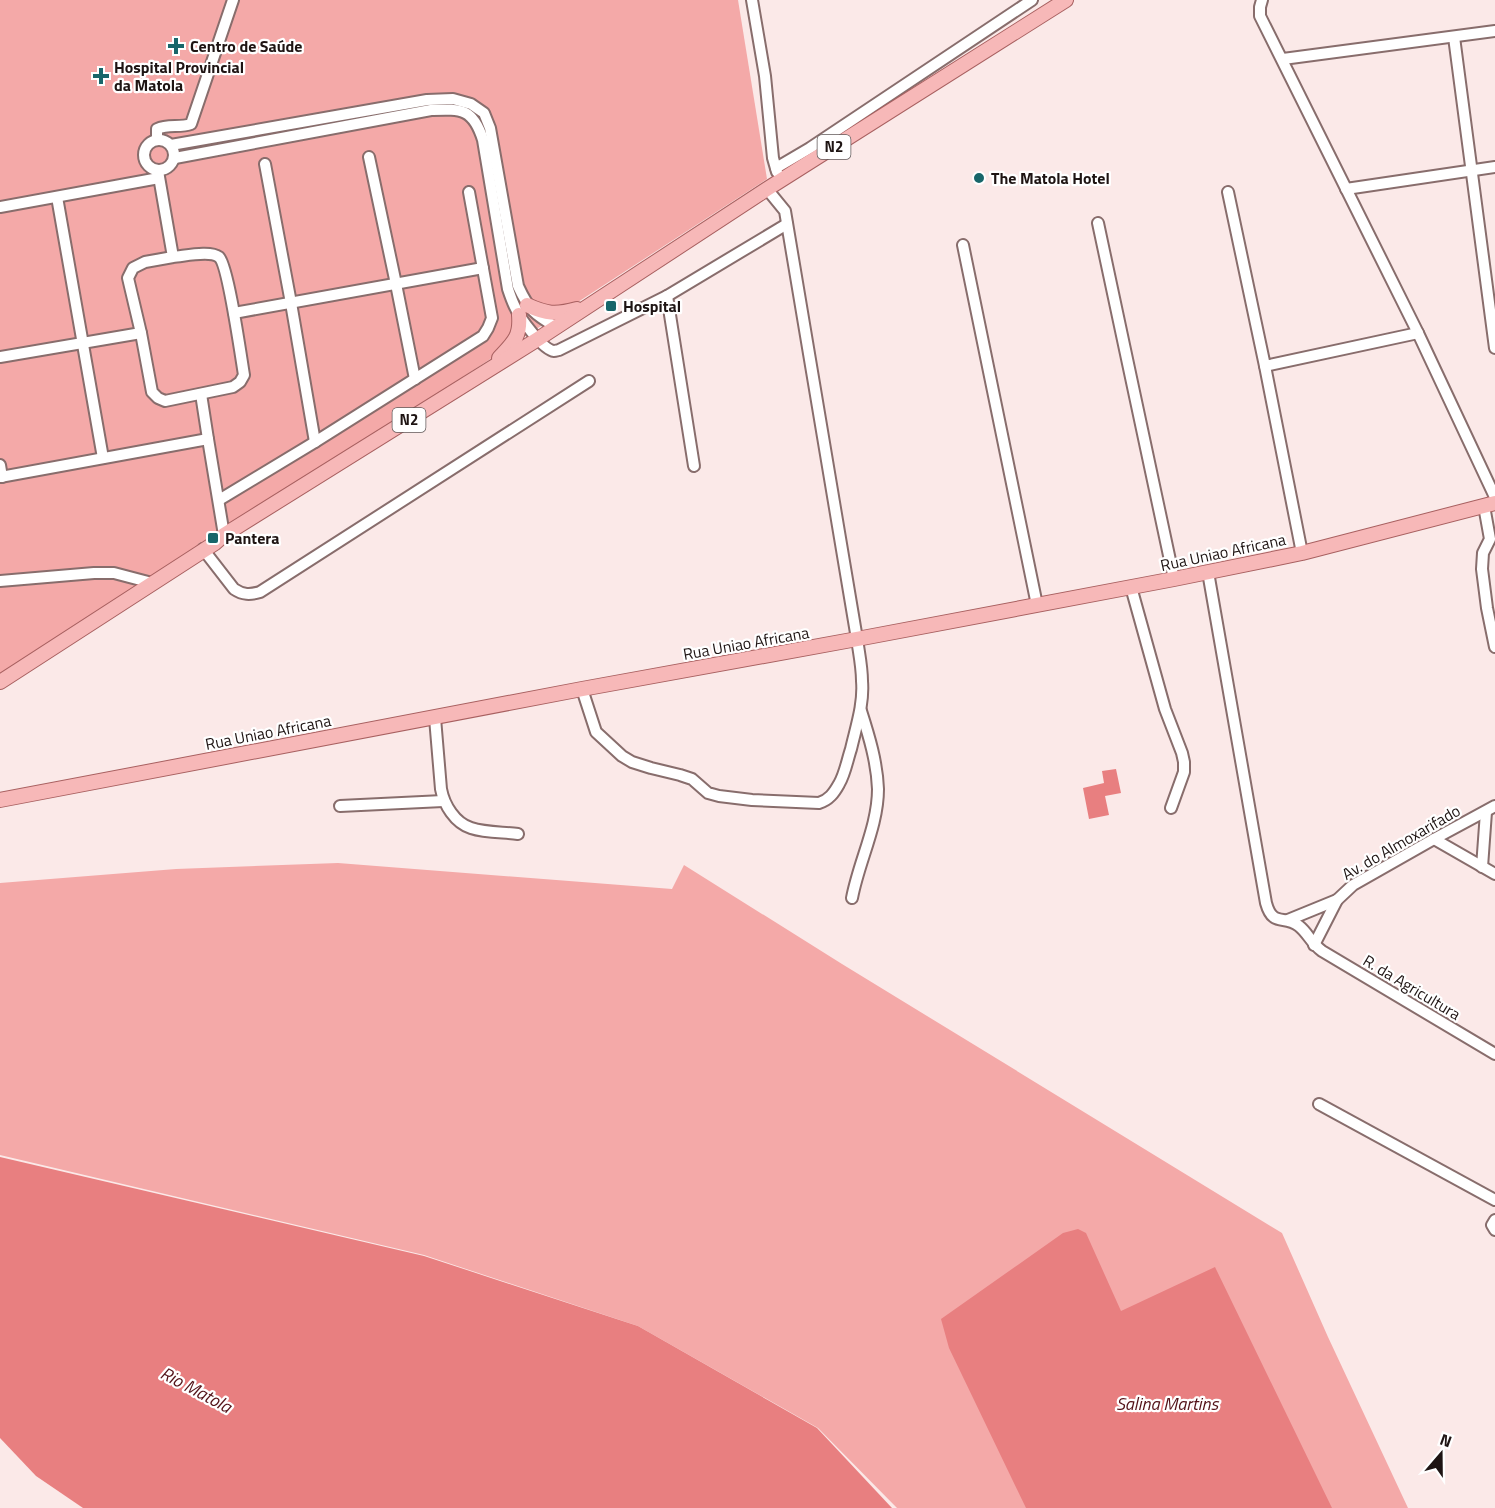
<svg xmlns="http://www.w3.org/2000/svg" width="1495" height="1508" font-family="'Titillium Web',sans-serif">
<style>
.green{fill:#f4a9a8}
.water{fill:#e87f80}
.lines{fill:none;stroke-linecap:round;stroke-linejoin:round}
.minor-casing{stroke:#886d6c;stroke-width:14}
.major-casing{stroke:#a86060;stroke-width:16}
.minor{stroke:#fff;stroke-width:10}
.major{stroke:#f7b8b8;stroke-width:14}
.poi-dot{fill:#18666a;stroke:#fff;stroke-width:2}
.labels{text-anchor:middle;stroke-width:4.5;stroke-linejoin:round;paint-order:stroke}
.shield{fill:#fff;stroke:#625a5a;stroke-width:1.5}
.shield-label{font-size:15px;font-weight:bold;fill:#1e1413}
.poi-label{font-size:16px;font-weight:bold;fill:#1e1413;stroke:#fff;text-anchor:start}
.street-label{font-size:16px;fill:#1e1413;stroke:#fff}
.water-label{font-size:18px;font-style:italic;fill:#531218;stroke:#fff}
</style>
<rect width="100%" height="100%" fill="#fbe9e8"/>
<g class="green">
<path d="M0,0H738L767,179L0,678Z"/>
<path d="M338,863L672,889L684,865L842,964L1282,1233L1328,1337L1408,1508H897L818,1428L638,1326L424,1255L0,1155V883L176,869Z"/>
</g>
<g class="water">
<path d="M1116,769L1121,793L1105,796L1109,815L1089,819L1083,788L1104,783L1102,771Z"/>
<path d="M0,1157L424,1256L638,1326L817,1428L892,1508H83L36,1476L0,1438Z"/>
<path d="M1078,1229L1086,1233L1121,1311L1215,1267L1332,1508H1026L949,1348L941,1319L1063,1233Z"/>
</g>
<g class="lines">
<defs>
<g id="minor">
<path d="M752,0L765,76L773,158L777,172"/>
<path d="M1262,0L1260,7V16L1418,333L1495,497"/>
<path d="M1454,37L1495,348"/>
<path d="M1283,59L1495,31"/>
<circle cx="159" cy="155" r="15"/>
<path d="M157,140V129C168,124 180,128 191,124L233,0"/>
<path d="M171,145L427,100L453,99L471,104L484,113L490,128L518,286C529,310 534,314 556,327"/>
<path d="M369,157L396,284L415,379"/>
<path d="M175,158L431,110C461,109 473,108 483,140L508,289C510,295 512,301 515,307C519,317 543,350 554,351C556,351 558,350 559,350L667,296L787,224"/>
<path d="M265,164L291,303L315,442"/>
<path d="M776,168L810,148L1032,0"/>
<path d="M158,171L173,257L145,262L133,268L128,278L141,333L152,392L158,398L165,401L233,387L240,382L244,375C241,357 228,265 219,257C210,250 185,256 173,257"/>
<path d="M1346,189L1495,167"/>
<path d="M1228,192L1265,366L1302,553"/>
<path d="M57,197L103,458"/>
<path d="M0,207L159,178"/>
<path d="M1098,223L1174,579"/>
<path d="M963,245L1037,605"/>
<path d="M667,296L694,466"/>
<path d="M234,313L483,268"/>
<path d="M0,357L141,333"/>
<path d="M1265,366L1418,333"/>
<path d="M201,394L208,439L224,535"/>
<path d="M0,465L2,477"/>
<path d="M0,477L208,439"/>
<path d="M219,500L315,442L483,336L488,328L492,318L469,192"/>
<path d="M1484,506L1490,539L1483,553L1482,569L1487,608L1495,647"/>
<path d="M203,549L234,589C243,595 250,595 260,592L589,381"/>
<path d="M1208,572L1266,903C1273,928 1284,914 1299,926C1308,933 1311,943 1322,951L1495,1054"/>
<path d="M0,581L94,573H114L152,583"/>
<path d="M1131,587L1165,709L1182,753L1184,762V772L1171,808"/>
<path d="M582,689L596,732L622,756L632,762L651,768L680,775L692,779L708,793L719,796L752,800L819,803C829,800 834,793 839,784C845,774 847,761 851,749C856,727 864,704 862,681C862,667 859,653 857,639L785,211L767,189"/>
<path d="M435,718L441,789C444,805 455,823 471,828C486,833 504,832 518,834"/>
<path d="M340,806L443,801"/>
<path d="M1434,839L1495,874"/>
<path d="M1482,867L1486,812"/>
<path d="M852,898C859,861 878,826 878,789C877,762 869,736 861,711"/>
<path d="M1288,920L1337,900"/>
<path d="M1314,945L1337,900L1353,885L1434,839L1495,806"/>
<path d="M1319,1104L1495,1200"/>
<path d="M1495,1220L1492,1225L1495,1230"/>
</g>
<g id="major">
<path d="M527,305C547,314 555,315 577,309"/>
<path d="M499,358C513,343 521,337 519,315"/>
<path d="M0,682L215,543L224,535L538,339L767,189L1066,0"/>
<path d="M0,800L582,689L857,639L1174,579L1302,553L1495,503"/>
</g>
</defs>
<use href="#minor" class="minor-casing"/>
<use href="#major" class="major-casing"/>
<use href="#minor" class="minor"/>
<use href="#major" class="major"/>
</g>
<g class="poi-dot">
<path d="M173 37h6v6h6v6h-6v6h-6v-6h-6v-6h6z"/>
<path d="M98 67h6v6h6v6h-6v6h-6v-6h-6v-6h6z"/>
<circle cx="979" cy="178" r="6"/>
<rect x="605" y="300" width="12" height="12" rx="3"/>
<rect x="207" y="532" width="12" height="12" rx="3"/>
</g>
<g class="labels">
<g class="shield">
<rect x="817.5" y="135" width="33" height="24" rx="4.5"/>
<rect x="392.5" y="408" width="33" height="24" rx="4.5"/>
</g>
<g class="shield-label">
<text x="834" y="152">N2</text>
<text x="409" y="425">N2</text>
</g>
<g class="poi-label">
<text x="190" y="52">Centro de Saúde</text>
<text x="114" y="73">Hospital Provincial<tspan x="114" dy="18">da Matola</tspan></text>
<text x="991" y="184">The Matola Hotel</text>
<text x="623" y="312">Hospital</text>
<text x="225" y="544">Pantera</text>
</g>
<g class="street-label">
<text transform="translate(1223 552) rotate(-12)" y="6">Rua Uniao Africana</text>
<text transform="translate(746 643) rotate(-10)" y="6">Rua Uniao Africana</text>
<text transform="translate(268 732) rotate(-11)" y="6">Rua Uniao Africana</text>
<text transform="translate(1401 842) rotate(-30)" y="6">Av. do Almoxarifado</text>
<text transform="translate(1412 987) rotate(31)" y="6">R. da Agricultura</text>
</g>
<g class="water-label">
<text transform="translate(196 1390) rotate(28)" y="6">Rio Matola</text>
<text x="1167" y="1410">Salina Martins</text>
</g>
</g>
<g transform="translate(1441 1454) rotate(20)" stroke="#ffffff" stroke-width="4.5" paint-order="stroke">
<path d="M0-4.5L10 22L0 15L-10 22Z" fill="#1e1413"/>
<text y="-9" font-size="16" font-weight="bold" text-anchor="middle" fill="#1e1413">N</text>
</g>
</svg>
